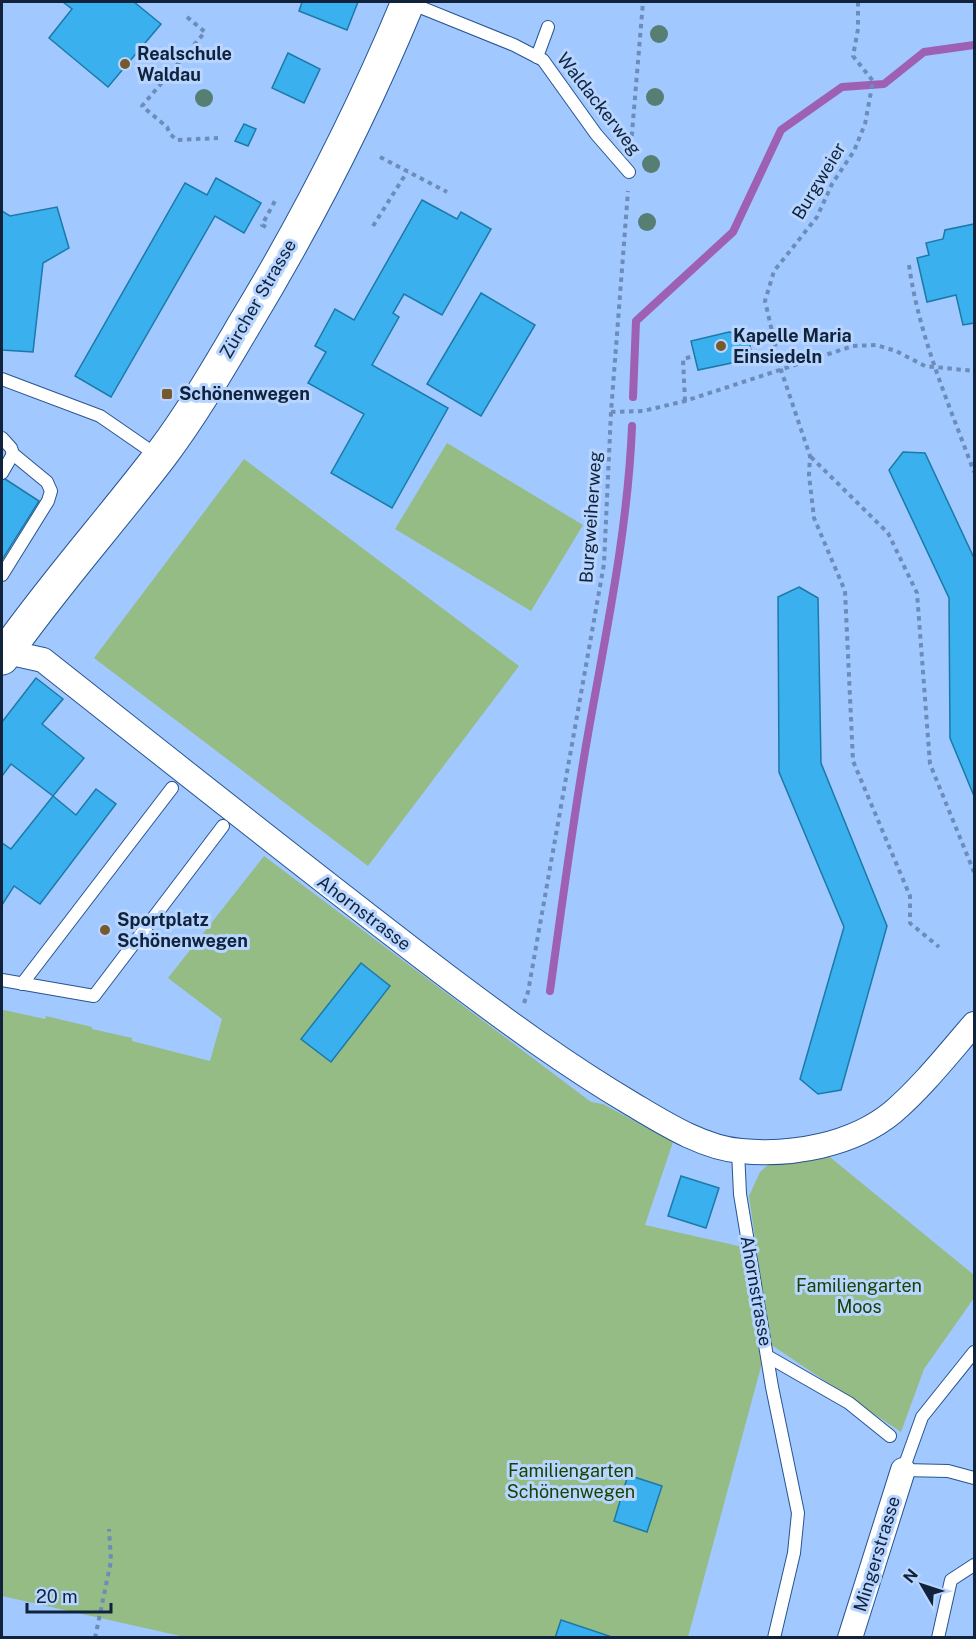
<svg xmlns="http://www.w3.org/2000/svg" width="976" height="1639" font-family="'Public Sans',sans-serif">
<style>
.green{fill:#95bc84}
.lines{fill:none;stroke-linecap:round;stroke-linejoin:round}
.stream{stroke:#9d60b2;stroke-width:8}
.building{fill:#3ab0ef;stroke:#1c79a8;stroke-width:1.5}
.service-casing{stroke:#285490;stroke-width:14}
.minor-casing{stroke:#285490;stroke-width:26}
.primary-casing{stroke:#285490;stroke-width:35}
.path{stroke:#6d8cb9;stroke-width:4;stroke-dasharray:4.5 4.5;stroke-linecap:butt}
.service{stroke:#fff;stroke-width:12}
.minor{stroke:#fff;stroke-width:24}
.primary{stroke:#fff;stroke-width:33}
.tree{fill:#577e73}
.poi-dot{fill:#76592d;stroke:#b7d5fe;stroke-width:2}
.labels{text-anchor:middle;stroke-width:6;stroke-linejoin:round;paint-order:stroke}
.poi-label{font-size:18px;font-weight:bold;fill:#10223c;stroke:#b7d5fe;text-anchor:start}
.street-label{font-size:18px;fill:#10223c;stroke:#b7d5fe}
.park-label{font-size:18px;fill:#1a4201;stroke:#b7d5fe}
</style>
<rect width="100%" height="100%" fill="#a1c8ff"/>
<g class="green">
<path d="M447,443L583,525L531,611L395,529Z"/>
<path d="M244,459L519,666L368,866L94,658Z"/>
<path d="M264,856L591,1102L603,1104L673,1142L645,1225L743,1247L762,1363L688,1637H185L2,1596V1012L4,1010L45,1019L46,1016L92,1027V1029L132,1038V1041L210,1061L222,1019L168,978Z"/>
<path d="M825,1153L974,1275V1298L924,1369L901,1432L770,1344L749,1196L760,1172L776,1158Z"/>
</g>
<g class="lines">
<g class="stream">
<path d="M633,397L636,321L733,232L781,130L842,87L884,84L924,52L974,45"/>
<path d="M550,991C562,905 573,819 588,734C606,632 628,529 632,426"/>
</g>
</g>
<g class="building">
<path d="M63,2H134L161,24L108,87L49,38L72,9Z"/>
<path d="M302,2H358L347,30L299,11Z"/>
<path d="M288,53L320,69L304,103L272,88Z"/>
<path d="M244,124L256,129L248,146L235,141Z"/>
<path d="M216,178L261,203L244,233L215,216L111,397L75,376L185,183L207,195Z"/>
<path d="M422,200L457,219L461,212L491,229L442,315L404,294L393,313L399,317L372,365L448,408L392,508L331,473L364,414L308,383L326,352L315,346L335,309L354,320Z"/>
<path d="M57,207L69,248L43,263L33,352L2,350V211L10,216Z"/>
<path d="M974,224V323L963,325L956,295L927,302L917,258L929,255L926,243L943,239L945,230Z"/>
<path d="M481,293L535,325L481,416L427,384Z"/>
<path d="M729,332L740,334L749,341L751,351L741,361L698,370L691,341Z"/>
<path d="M903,452L925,453L974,558V796L950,738L949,598L889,470Z"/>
<path d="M2,477L39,501L2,560Z"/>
<path d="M799,587L818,598L821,763L887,926L841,1090L818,1094L800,1079L844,927L779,772L778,597Z"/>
<path d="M36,678L63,699L42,724L84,758L53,796L11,764L2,776V722Z"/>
<path d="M96,789L116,804L40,904L14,886L2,905V843L11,849L53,796L76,815Z"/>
<path d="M361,963L390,986L331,1062L301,1039Z"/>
<path d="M681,1176L719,1188L706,1228L668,1216Z"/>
<path d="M628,1475L662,1486L647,1532L614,1521Z"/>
<path d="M561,1620L612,1637V1638H555Z"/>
</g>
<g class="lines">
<defs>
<g id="service">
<path d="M410,3L514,45L543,60L596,134L629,172"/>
<path d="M537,57L548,27"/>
<path d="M2,379L100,416L158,456"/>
<path d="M2,438L11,448L13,454L47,482L51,491L48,501L2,575"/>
<path d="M2,473L13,454"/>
<path d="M2,980L94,996L223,826"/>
<path d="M22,984L172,788"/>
<path d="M738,1151L740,1194L772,1387L798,1513L794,1553L774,1638"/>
<path d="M974,1352L922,1417L903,1470L948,1471L974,1478"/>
<path d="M767,1356L849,1403L890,1436"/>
<path d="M938,1638L951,1580L974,1565"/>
</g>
<g id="minor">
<path d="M2,651L43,660C176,765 309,871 444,974C505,1020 566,1065 632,1104C664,1123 703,1148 741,1151C792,1156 853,1145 893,1112C923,1086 948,1054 974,1024"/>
<path d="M850,1638L903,1470"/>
</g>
<path id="primary" d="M2,658C51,588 109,523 161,455C192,414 218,369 244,325C307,221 362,113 408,2"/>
</defs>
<use href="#service" class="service-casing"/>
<use href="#minor" class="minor-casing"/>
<use href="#primary" class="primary-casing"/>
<g class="path">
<path d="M858,2V29L853,56L873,81L865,124L854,151L832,184L817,217L774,271L765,301L781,370L810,456L809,475L814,518L845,591L853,761L910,896V923L939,947"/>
<path d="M187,17L205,32L142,106L167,127L170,134L177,140L218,138"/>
<path d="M631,145L643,2"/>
<path d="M380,157L447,192"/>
<path d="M373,226L407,172"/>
<path d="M266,227L262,225L276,199"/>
<path d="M909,265C919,337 949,404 974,472"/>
<path d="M685,401L683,359L694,356"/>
<path d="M611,412L643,411L685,401L853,346L876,345L896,351L925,366L974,371"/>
<path d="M811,457L888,533L917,593L930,764L974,872"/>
<path d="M524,1003L528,992L604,564L611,412L628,191"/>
<path d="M95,1638L111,1561L109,1529"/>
</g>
<use href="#service" class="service"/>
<use href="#minor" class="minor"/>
<use href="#primary" class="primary"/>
</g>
<g class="tree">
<circle cx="659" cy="34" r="9"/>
<circle cx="655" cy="97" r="9"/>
<circle cx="204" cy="98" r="9"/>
<circle cx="651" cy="164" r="9"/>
<circle cx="647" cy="222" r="9"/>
</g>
<g class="poi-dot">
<circle cx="125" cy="64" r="6"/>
<circle cx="721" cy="346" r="6"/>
<rect x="161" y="388" width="12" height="12" rx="3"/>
<circle cx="105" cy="930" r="6"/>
</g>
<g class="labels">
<g class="poi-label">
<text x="137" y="60">Realschule<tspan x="137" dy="21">Waldau</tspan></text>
<text x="733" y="342">Kapelle Maria<tspan x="733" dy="21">Einsiedeln</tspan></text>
<text x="179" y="400">Schönenwegen</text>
<text x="117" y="926">Sportplatz<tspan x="117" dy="21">Schönenwegen</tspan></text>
</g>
<g class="street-label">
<text transform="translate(599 104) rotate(52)" y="6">Waldackerweg</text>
<text transform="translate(819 181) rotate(-59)" y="6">Burgweier</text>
<text transform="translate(258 299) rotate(-60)" y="6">Zürcher Strasse</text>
<text transform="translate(591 517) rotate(-86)" y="6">Burgweiherweg</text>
<text transform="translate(364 913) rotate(37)" y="6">Ahornstrasse</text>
<text transform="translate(756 1291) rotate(80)" y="6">Ahornstrasse</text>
<text transform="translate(877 1554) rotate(-73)" y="6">Mingerstrasse</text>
</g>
<g class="park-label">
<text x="859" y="1292">Familiengarten<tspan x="859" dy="21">Moos</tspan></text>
<text x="571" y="1477">Familiengarten<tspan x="571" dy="21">Schönenwegen</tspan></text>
</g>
</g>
<rect width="976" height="1639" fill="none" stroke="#10223c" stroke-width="6"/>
<g transform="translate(922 1585) rotate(309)" stroke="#b7d5fe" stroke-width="4.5" paint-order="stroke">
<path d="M0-4.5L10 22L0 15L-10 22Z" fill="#10223c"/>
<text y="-9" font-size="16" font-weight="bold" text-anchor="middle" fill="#10223c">N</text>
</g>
<path d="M27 1603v9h84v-9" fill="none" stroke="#10223c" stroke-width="3"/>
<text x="36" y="1603" font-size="18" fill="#10223c" stroke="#b7d5fe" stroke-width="4.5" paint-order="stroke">20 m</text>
</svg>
